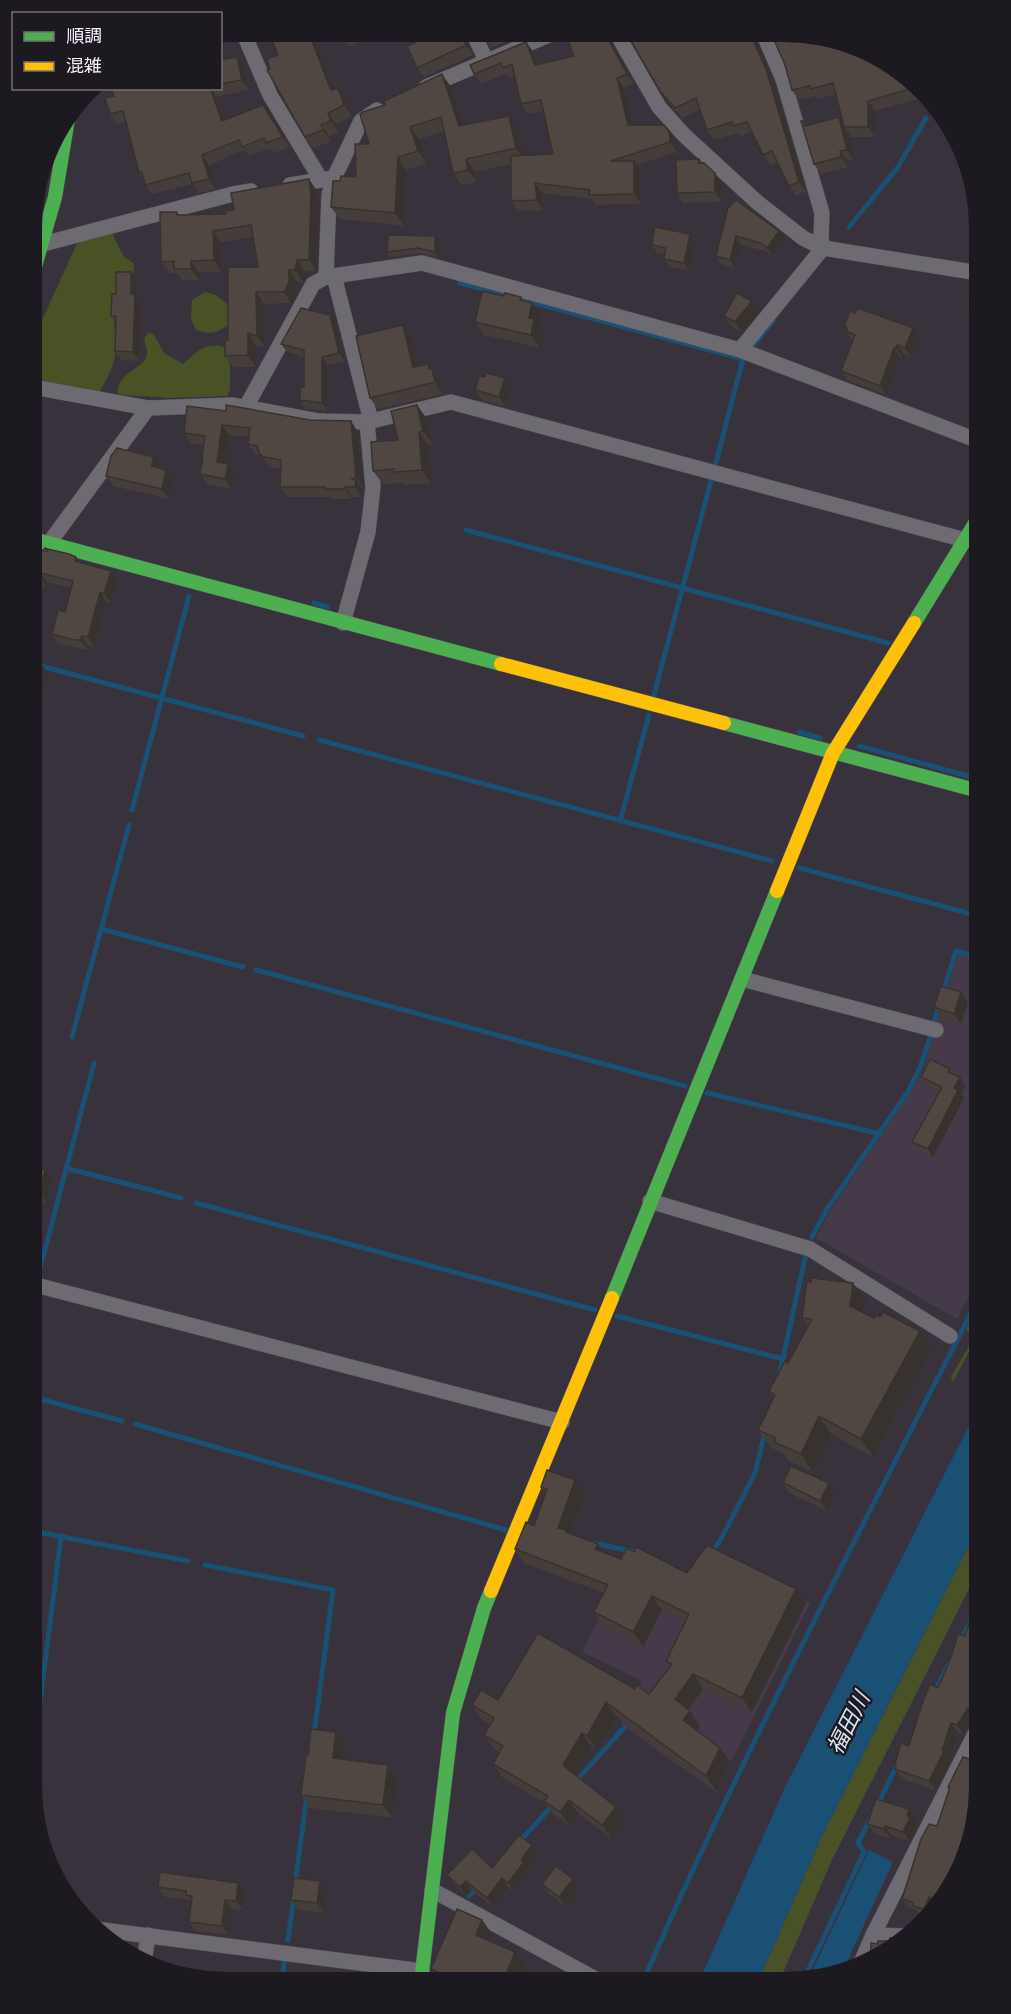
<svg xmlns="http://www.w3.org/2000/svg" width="1011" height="2014" font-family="Karla,'Noto Sans JP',sans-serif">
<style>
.industrial{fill:#443a49}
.green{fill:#495224}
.water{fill:#195073}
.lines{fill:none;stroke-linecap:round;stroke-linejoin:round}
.stream{stroke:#195073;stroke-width:5}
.street-casing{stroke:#534e56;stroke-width:16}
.fast-casing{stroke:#534e56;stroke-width:15}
.slow-casing{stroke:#534e56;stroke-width:15}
.street{stroke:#6e6a72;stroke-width:15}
.fast{stroke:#4caf50;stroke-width:14}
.slow{stroke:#ffc107;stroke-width:14}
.wall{fill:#453d39}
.shaded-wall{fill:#38322e}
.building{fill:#504742;stroke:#38322e;stroke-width:1.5}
.labels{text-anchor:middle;stroke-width:5;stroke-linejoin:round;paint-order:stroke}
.water-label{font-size:22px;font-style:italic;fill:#d6e5f1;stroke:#1d1920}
</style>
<rect width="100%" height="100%" fill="#37323c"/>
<g class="industrial">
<path d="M979,946V1277L957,1319L816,1238L830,1211L914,1087L924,1066L958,953L972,957Z"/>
<path d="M631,1554L693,1583L713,1555L810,1603L716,1792L621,1724L642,1681L582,1652Z"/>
</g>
<g class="green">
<path d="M111,231L124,257L133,263C138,283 120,283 115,303C112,318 116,333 116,349C115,366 105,382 97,396L33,384V340L79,239Z"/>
<path d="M205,292L216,295L229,306V324C218,333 210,335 196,330L191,320L192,300Z"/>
<path d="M149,332L154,335L164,353L183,364C200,349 206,340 230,349V390L227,396L170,398L124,395L117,393C120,368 146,370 147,353C147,348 145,343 144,338Z"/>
<path d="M979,1305V1333L953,1382L951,1377L969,1346L972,1336L966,1329Z"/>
<path d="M979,1525V1569L832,1860L779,1982H758L821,1838Z"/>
</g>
<g class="water">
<path d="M979,1406V1525L821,1838L758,1982H699L785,1787Z"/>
<path d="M869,1850L893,1862L842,1973L809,1978Z"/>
</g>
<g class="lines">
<g class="stream">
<path d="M849,227L898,167L926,118"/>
<path d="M460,283L743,359L715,466"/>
<path d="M754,345L773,321"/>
<path d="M33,528L40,530"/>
<path d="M466,530L888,643"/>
<path d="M314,603L328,607"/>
<path d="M37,665L303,736"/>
<path d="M654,695L712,477"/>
<path d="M799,732L820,738"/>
<path d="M319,740L772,861"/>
<path d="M859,746L979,779"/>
<path d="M132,810L189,596"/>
<path d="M620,821L649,715"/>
<path d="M799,868L979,916"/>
<path d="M101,929L243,967"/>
<path d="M256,970L685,1086"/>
<path d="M943,992L956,951L971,955L979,943"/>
<path d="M934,1022L939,1007"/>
<path d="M72,1037L129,825"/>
<path d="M707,1093L880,1134"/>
<path d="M66,1168L181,1198"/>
<path d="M196,1203L595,1310"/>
<path d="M812,1237L827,1209L909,1090L921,1065L930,1037"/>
<path d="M37,1280L94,1063"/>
<path d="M32,1293V1292"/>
<path d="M617,1316L783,1359"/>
<path d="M779,1376L805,1258"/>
<path d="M32,1397L122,1421"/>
<path d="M135,1424L506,1530"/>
<path d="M32,1531L188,1561"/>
<path d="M591,1543L632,1551"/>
<path d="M711,1554L721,1539L755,1473L765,1432"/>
<path d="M205,1565L333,1590L314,1735"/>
<path d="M961,1640L972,1619"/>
<path d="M934,1693L949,1664"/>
<path d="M32,1767L61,1536"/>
<path d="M575,1782L624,1728"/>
<path d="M877,1806L898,1763"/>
<path d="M520,1841L554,1804"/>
<path d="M295,1884L307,1795"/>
<path d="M469,1896L477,1888"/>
<path d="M288,1940L294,1896"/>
<path d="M804,1979L864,1852L858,1843L870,1819"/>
<path d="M282,1981L284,1962"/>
<path d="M643,1982C694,1862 752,1746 810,1629C866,1518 922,1408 979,1297"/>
</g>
<defs>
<g id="street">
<path d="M243,32L270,95L321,180"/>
<path d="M473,33L486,60"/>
<path d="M617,34L659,107L684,135L757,202L803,238L823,248L979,273"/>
<path d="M426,87L551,34"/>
<path d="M290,185L334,178"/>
<path d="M43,244L233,194L251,191"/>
<path d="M334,276L371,421"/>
<path d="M326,277L329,195L334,178L361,121L377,110"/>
<path d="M740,350L823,248L821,237L822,213L783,79L764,35"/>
<path d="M33,387L148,408L233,405L319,421L367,422L451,402L965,540"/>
<path d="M246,407L313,284L326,277L422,263L740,350L979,441"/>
<path d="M33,565L148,408"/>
<path d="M343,623L368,532L373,487L367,422"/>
<path d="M742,979L936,1030"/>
<path d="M650,1201L810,1249L950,1336"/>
<path d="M32,1284L562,1422"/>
<path d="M432,1890L601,1982"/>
<path d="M95,1929L422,1971"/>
<path d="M873,1935L907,1936"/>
<path d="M144,1963L148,1935"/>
<path d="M860,1965L873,1935L979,1726"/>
</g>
<g id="fast">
<path d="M33,273L55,197L68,119"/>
<path d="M33,539L501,664"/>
<path d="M914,623L979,517"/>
<path d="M724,723L979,791"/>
<path d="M612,1298L777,891"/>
<path d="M421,1981L453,1713L484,1608L491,1591"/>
</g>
<g id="slow">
<path d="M501,664L724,723"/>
<path d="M777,891L833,753L914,623"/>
<path d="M491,1591L612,1298"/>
</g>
</defs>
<use href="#street" class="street-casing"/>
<use href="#fast" class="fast-casing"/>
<use href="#slow" class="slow-casing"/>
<use href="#street" class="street"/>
<use href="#fast" class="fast"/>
<use href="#slow" class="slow"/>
</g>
<g class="wall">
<path d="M227,32H234V33L220,37V33Z"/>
<path d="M269,32H296L299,41L318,48L334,89L346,100L352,116L336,124L339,132L329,136L331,142L313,148L305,137L270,69L278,55Z"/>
<path d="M340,32H383L349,47Z"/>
<path d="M434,33H464V37L473,55L424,77L417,68Z"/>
<path d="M482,33H526L491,48Z"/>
<path d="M565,34H608L634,84L624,88L632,125L669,131L676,141L677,152L637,165L641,171V204L596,205L592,199L542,193L543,210L529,211L528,210L518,211L511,201V164L475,172L477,182L462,185L453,173L444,132L419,139L427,164L406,170L404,226L340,219L331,207L340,181L356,177L369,144L451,87L463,125L517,128L523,155L553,154L544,111L528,114L521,104L515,76L510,78L507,73L481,84L474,74L526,42L533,52L538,64L574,56Z"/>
<path d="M726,36H728L731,40L757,43L774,82L806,191L796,196L789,186L777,162L770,165L763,155L752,132L740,136L738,133L714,140L707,130L700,109L682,118L667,101L660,91Z"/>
<path d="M220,60L244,67L249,90L216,97L225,120L263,105L290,147L273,153L270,148L249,156L244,150L209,165L215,189L199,193L193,184L152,194L145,185L143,179L139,172L126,122L117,124L110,114L114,96L111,88H220Z"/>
<path d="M785,65L913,80L924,97L875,111V137H851L847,131L854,159L847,161L848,167L821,174L814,164L803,121L806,125L843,123L835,94L818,99L816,96L799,100L792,90Z"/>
<path d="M721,183L722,202L683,203L677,193Z"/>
<path d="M317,191L319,205L316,271H305L303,282H297V293L291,303L264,304L265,347L256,345V367H233L225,356L228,340L258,267L253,237L221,242L222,272H199V280H182L177,273H169L161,262L177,212L179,215L226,214L234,210Z"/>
<path d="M736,200L785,239L773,256L765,251L741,245L735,268L721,264L716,256Z"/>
<path d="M690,234L695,242L690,271L670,267L664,259L665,254L657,253L652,245Z"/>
<path d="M439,241L438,257L421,253L390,257L387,252Z"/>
<path d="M131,272L137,281V297L141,303L139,361L121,360L115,351L116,322L111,316L116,294Z"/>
<path d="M979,281V319L977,318L967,305L977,288Z"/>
<path d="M504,296L521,297L524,301L532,303L542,316L539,327L543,333L540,348L484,335L475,322Z"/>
<path d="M759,310L742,332L731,326L724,316Z"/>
<path d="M330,315L336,323L345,361L327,365L328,411L305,409L300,400L304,387V357L287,352L281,344Z"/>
<path d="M403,325L411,337L418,366L432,368L440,380L443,394L378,409L370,398Z"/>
<path d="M844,327L919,337L911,357L904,354L902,357H900L886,395L847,380L841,371L853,341L846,331V330Z"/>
<path d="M485,377L505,378L511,388L506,407L482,400L475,390Z"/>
<path d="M417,405L426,418L433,444L428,445L431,483L404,485L402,483L383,484L373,471L398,440Z"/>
<path d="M187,406L358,432L363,487L362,488L363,490L362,497H352V499H332L330,497H288L280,487L281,469L270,467L260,455H255L248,444L249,437L229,435L225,464H228L235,474L232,489L207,484L200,474L203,459L202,457L203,445L191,443L184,433Z"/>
<path d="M160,467V468L173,480L169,499L113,486L106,476Z"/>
<path d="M33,563H80L111,571L117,580L111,603L106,602L94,647L88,645L87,649H81L58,643L52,634L65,612L71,588L47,582L46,587L33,583Z"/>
<path d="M968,1002L961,1024L941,1017L934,1007Z"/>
<path d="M950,1069L954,1074L960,1077L965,1086L961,1094L964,1098L933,1158L918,1150L912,1142L940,1092L927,1085L921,1077Z"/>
<path d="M32,1167L52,1180L46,1202L32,1199Z"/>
<path d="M866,1301L864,1313L874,1318L880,1317L920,1331L932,1350L873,1457L831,1434L813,1472L787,1460L783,1453L771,1448L758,1430L773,1398L769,1391L788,1363L808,1326L802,1318Z"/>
<path d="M783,1483L835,1493L827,1511L789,1493Z"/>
<path d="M541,1487L585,1494L571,1534L603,1552L621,1559L634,1552L687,1573L806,1603L752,1712L703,1689L688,1709L690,1711L700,1726L697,1730L730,1762L716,1791L616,1716L597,1750L592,1747L575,1775L616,1807L626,1821L612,1839L579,1814L570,1827L554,1815L545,1803L503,1778L493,1764L499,1752L494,1749L484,1735L490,1724L482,1720L472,1705L498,1700L635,1689L649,1694L670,1666L666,1661L685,1622L662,1610L643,1647L604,1626L594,1612L604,1593L525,1564L515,1549L534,1526L545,1494Z"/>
<path d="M979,1594V1717L974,1718L964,1735L958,1733L949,1758L951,1760L936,1790L902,1779L895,1769L896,1766L895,1764L909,1746L965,1636Z"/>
<path d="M336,1732L346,1745L344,1759L388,1765L398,1778L393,1818L310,1808L301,1795L308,1755Z"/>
<path d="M972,1760L965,1861L939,1906L938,1907L935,1906L933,1911L927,1917L919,1915L916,1910L908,1908L902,1899L937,1826L949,1789L948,1787Z"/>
<path d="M916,1819L914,1823L917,1827L910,1841L892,1836L891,1839L874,1833L867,1824Z"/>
<path d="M539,1854L528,1868L530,1871L514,1892L508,1887L493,1907L472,1890L466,1896L454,1884L447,1875L492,1868Z"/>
<path d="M573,1879L580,1889L566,1907L549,1894L542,1884Z"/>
<path d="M238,1883L245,1892L243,1910L232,1909L229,1935L195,1931L189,1922L191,1903L189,1900L165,1897L158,1887Z"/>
<path d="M327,1890L324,1913L298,1910L291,1900Z"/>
<path d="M482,1920L492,1934L489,1941L525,1965L518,1982L438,1981H439L431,1969Z"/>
</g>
<g class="shaded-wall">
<path d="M292,32H296L304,54L296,42Z"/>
<path d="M460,33H464V37L473,55L466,45Z"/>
<path d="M605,34H608L634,84L627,74Z"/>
<path d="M751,35L757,43L774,82L806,191L799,182Z"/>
<path d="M310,36L318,48L339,102L331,90Z"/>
<path d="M526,42L533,52L542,75L535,65Z"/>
<path d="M237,57L244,67L249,90L242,80Z"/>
<path d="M442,74L451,87L467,139L459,126Z"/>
<path d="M617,78L624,88L635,135L628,125Z"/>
<path d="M210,88L216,97L229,131L222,121Z"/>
<path d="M338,88L346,100L352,116L344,105Z"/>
<path d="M868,101L875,111V137L868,127Z"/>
<path d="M263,105L270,115L290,147L283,137Z"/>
<path d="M328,113L336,124L339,132L331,121Z"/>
<path d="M509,116L517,128L525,161L516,148Z"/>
<path d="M839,117L846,127H844L847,131L854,159L847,150Z"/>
<path d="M321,125L329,136L331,142L323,130Z"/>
<path d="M410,127L419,139L427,164L418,151Z"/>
<path d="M669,131L676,141L677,152L670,142Z"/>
<path d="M840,151L847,161L848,167L841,157Z"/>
<path d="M202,155L209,165L215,189L209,179Z"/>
<path d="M398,157L406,170L404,226L395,213Z"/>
<path d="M466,159L475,172L477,182L468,170Z"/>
<path d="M634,161L641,171V204L634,194Z"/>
<path d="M715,173L721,183L722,202L715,192Z"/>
<path d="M309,179L317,191L319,205L316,271L309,260Z"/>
<path d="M535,183L542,193L543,210L537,200Z"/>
<path d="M213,231L221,242L222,272L214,260Z"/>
<path d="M779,231L785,239L773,256L767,248Z"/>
<path d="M690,234L695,242L690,271L684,263Z"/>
<path d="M435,236L439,241L438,257L435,252Z"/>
<path d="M736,236L741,245L735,268L730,260Z"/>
<path d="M297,260L305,271L303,282L295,270Z"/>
<path d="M191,261L199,272V280L191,269Z"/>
<path d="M289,270L297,282V293L291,303L284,292Z"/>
<path d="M131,272L137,281V297L141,303L139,361L133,352L131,294Z"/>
<path d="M256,292L264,304L265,347L257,336Z"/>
<path d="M752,301L759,310L742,332L735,322Z"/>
<path d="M532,303L542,316L539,327L543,333L540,348L531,335L529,318Z"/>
<path d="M330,315L336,323L345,361L339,353Z"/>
<path d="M403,325L411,337L421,379L413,367Z"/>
<path d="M913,328L919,337L911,357L905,348Z"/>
<path d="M248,333L256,345V367L248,355Z"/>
<path d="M897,345L904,354L902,357L896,348Z"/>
<path d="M894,348L900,357L886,395L880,386Z"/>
<path d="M322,357L327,365L328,411L322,403Z"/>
<path d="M428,364L440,380L443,394L435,382L429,369Z"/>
<path d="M505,378L511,388L506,407L499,397Z"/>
<path d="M417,405L426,418L433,444L423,431Z"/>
<path d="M351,421L358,432L363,487L356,477Z"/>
<path d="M222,425L229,435L224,472L217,462Z"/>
<path d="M419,432L428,445L431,483L422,470Z"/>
<path d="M154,457L160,467L158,476L151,466Z"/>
<path d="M228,464L235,474L232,489L225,479Z"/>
<path d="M166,470L173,480L169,499L162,489Z"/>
<path d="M356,480L363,490L362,497L355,487Z"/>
<path d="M345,487L352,497V499L345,489Z"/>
<path d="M111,571L117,580L111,603L104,594Z"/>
<path d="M41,573L47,582L46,587L39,577Z"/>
<path d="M100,592L106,602L94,647L88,637Z"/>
<path d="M82,636L88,645L87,649L80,640Z"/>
<path d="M38,659L47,672L33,726V680Z"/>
<path d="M961,992L968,1002L961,1024L954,1014Z"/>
<path d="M960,1077L965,1086L961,1094L964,1098L933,1158L928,1149L954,1088Z"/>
<path d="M45,1170L52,1180L46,1202L40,1193Z"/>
<path d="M853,1283L866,1301L863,1324L850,1306Z"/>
<path d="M920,1331L932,1350L873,1457L861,1439Z"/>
<path d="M819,1416L831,1434L813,1472L801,1454Z"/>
<path d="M575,1480L585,1494L570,1535L558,1528Z"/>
<path d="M829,1483L835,1493L827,1511L820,1501Z"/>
<path d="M598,1544L608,1558L595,1549Z"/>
<path d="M796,1589L806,1603L752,1712L742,1698Z"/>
<path d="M652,1596L662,1610L643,1647L633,1632Z"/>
<path d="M693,1674L703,1689L685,1714L675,1699Z"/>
<path d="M606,1702L616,1716L597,1750L587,1736Z"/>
<path d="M968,1708L974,1718L964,1735L957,1725Z"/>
<path d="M690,1711L700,1726L693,1735L683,1720Z"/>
<path d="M951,1723L958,1733L949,1758L951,1760L936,1790L929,1781Z"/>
<path d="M336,1732L346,1745L343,1772L333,1758Z"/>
<path d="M582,1733L592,1747L573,1779L563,1765Z"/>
<path d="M720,1748L730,1762L716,1791L706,1776Z"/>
<path d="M388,1765L398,1778L393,1818L383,1805Z"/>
<path d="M569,1800L579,1814L570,1827L560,1812Z"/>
<path d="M616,1807L626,1821L612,1839L602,1825Z"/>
<path d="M909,1809L916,1819L914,1823L917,1827L910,1841L903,1832Z"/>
<path d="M885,1826L892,1836L891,1839L884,1829Z"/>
<path d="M532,1845L539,1854L528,1868L530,1871L514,1892L508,1883L521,1860Z"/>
<path d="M502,1878L508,1887L493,1907L487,1898Z"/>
<path d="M573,1879L580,1889L566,1907L559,1897Z"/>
<path d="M320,1881L327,1890L324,1913L317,1903Z"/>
<path d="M466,1881L472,1890L466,1896L460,1887Z"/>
<path d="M238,1883L245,1892L243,1910L236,1901Z"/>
<path d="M929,1897L935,1906L933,1911L929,1916L924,1909Z"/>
<path d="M225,1900L232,1909L229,1935L222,1926Z"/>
<path d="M482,1920L492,1934L485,1949L476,1935Z"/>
<path d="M515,1952L525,1965L518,1982H503Z"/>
</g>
<g class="building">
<path d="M269,32H292L296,42L310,36L331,90L338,88L344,105L328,113L331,121L321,125L323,130L305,137L267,70L270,69L267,59L278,55Z"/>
<path d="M340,32H353L342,37Z"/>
<path d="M434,33H460L466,45L417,68L407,46Z"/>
<path d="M482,33H495L484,38Z"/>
<path d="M565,34H605L627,74L617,78L628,125H664L669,131L670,142L611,161H634V194L589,195L590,190L535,183L537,200L522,201V200L511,201V156L553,154L541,100L521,104L512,64L503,68L501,63L474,74L470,65L526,42L535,65L574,56Z"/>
<path d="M627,34L722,35V37L728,36L729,40L746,35H751L767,72L799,182L789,186L772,151L763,155L747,122L733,126L732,122L707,130L696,98L675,108L660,91Z"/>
<path d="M772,35H821L913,80L917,87L868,101V127H844L833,83L811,89L810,86L792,90L785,65Z"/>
<path d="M237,57L242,80L220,84V60Z"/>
<path d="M442,74L459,126L509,116L516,148L466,159L468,170L453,173L441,117L410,127L418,151L398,157L395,213L331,207L333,181H340L341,176L356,177L355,144H369L360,114L363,112L385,105L384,101Z"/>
<path d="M111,88H210L222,121L263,105L283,137L266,143L264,138L242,147L239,140L202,155L209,179L192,183L189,173L145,185L142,172H139L123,111L110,114L105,98L114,96Z"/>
<path d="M839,117L847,150L840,151L841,157L814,164L801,121H803L805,126Z"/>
<path d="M699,159V163H704L715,173V192L677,193L676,160Z"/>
<path d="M309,179L311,194L309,260H297L295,270H289V282L284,292H256L257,336L248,333V355L225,356V341L228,340V267H258L251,225L213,231L214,260L191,261V269H174V261L161,262L160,212H177V215L226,214L225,211L234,210L231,193Z"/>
<path d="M736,200L779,231L767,248L760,243L736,236L730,260L716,256L728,208Z"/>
<path d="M655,227L690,234L684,263L664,259L666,248L652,245Z"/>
<path d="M388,235L435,236V252L418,248L387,252Z"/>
<path d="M116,272H131V294H135L133,352L115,351L116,316H111L112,294H116Z"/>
<path d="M979,281V309L967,305L973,287L977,288Z"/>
<path d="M482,291L504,296L505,293L521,297L520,300L532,303L529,318L534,319L531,335L475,322Z"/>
<path d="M737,293L752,301L735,322L724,316Z"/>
<path d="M301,308L330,315L339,353L322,357V403L300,400V387H304V350L281,344Z"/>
<path d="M858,308L913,328L905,348L897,345L896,348H894L880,386L841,371L855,335L846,331L847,328L844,327L850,311L855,313Z"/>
<path d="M403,325L413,367L428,364L429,369L432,368L435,382L370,398L356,336Z"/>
<path d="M486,373L505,378L499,397L475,390L479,376L485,377Z"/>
<path d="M226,405L310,420L351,421L356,477L352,479L356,480L355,487H345V489H325V487H280L281,460L263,457L259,453L257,446L248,444L250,428L222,425L217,462L228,464L225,479L200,474L203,458L202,457L205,436L184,433L187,406L226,411Z"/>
<path d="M417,405L423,431L419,432L422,470L394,472V469L373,471L371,442L398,440L391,411Z"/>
<path d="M117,448L154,457L151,466L166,470L162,489L106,476L111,456Z"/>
<path d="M45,548L47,549L46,552L48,549L69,554L76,557L75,561L111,571L104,594L100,592L88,637L82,636L80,640H74L52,634L58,610L65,612L73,581L41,573L39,577L33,576V563Z"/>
<path d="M33,658L38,659L33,680Z"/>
<path d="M941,986L961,992L954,1014L934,1007Z"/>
<path d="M930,1059L950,1069L948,1072L960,1077L954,1088L958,1090L928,1149L912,1142L942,1087L921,1077Z"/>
<path d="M32,1167L45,1170L40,1193L32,1191Z"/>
<path d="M812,1278L853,1283L850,1306L874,1318L876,1315L880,1317L883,1312L920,1331L861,1439L819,1416L801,1454L774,1442L776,1438L758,1430L775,1395L769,1391L785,1361L788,1363L812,1319L802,1318L807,1282H811Z"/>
<path d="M791,1466L829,1483L820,1501L783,1483Z"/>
<path d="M547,1470L575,1480L558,1528L566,1530V1532L598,1544L595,1549L621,1559L627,1548L634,1552L636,1547L687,1573L707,1545L796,1589L742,1698L693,1674L675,1699L690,1711L683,1720L720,1748L706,1776L606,1702L587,1736L582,1733L563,1765L616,1807L602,1825L569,1800L560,1812L544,1801L548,1796L493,1764L503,1746L484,1735L494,1718L472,1705L481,1690L498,1700L538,1633L635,1689L637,1685L649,1694L672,1664L666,1661L689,1614L652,1596L633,1632L594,1612L608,1585L515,1549L526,1522L534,1526L547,1489L541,1487Z"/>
<path d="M979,1594V1710L976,1708H968L957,1725L951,1723L942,1750L944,1751L929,1781L895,1769L896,1765L895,1764L901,1743L909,1746L921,1707L930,1684L938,1688L951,1657L958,1634L965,1636Z"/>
<path d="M979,1725V1733L976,1732Z"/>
<path d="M311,1729L336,1732L333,1758L388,1765L383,1805L301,1795L306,1755H308Z"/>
<path d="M979,1739V1800L965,1861L942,1901L929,1897L924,1909L913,1906V1902L902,1899L921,1839L929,1824L937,1826L950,1787H948L963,1757L972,1760Z"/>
<path d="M876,1799L909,1809L907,1816L910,1817L903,1832L885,1826L884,1829L867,1824Z"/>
<path d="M519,1835L532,1845L521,1860L524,1862L508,1883L502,1878L487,1898L466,1881L460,1887L447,1875L472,1849L492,1868Z"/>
<path d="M556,1866L573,1879L559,1897L542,1884Z"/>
<path d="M160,1872L238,1883L236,1901L225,1900L222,1926L189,1922L192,1896L186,1895V1891L158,1887Z"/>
<path d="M294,1878L320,1881L317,1903L291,1900Z"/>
<path d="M457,1909L482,1920L476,1935L515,1952L503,1982L438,1981L442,1974L431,1969Z"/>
<path d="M890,1938L904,1939L893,1949L870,1961L871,1943L878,1944V1941H890Z"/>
</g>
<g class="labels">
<g class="water-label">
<text transform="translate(848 1723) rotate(-63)" y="8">福田川</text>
</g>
</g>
<path d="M0 0H1011V2014H0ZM227 42H784A185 185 0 0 1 969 227V1787A185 185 0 0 1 784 1972H227A185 185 0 0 1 42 1787V227A185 185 0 0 1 227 42Z" fill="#1d1920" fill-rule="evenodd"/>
<rect x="12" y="12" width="210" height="78" fill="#1d1920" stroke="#746f78" stroke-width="1.5"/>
<rect x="24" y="32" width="30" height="9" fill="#4caf50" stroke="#746f78" stroke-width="1.5"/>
<text x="66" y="42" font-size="18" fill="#f6f0fb">順調</text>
<rect x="24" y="62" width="30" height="9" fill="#ffc107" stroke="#746f78" stroke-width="1.5"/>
<text x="66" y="72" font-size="18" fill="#f6f0fb">混雑</text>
</svg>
